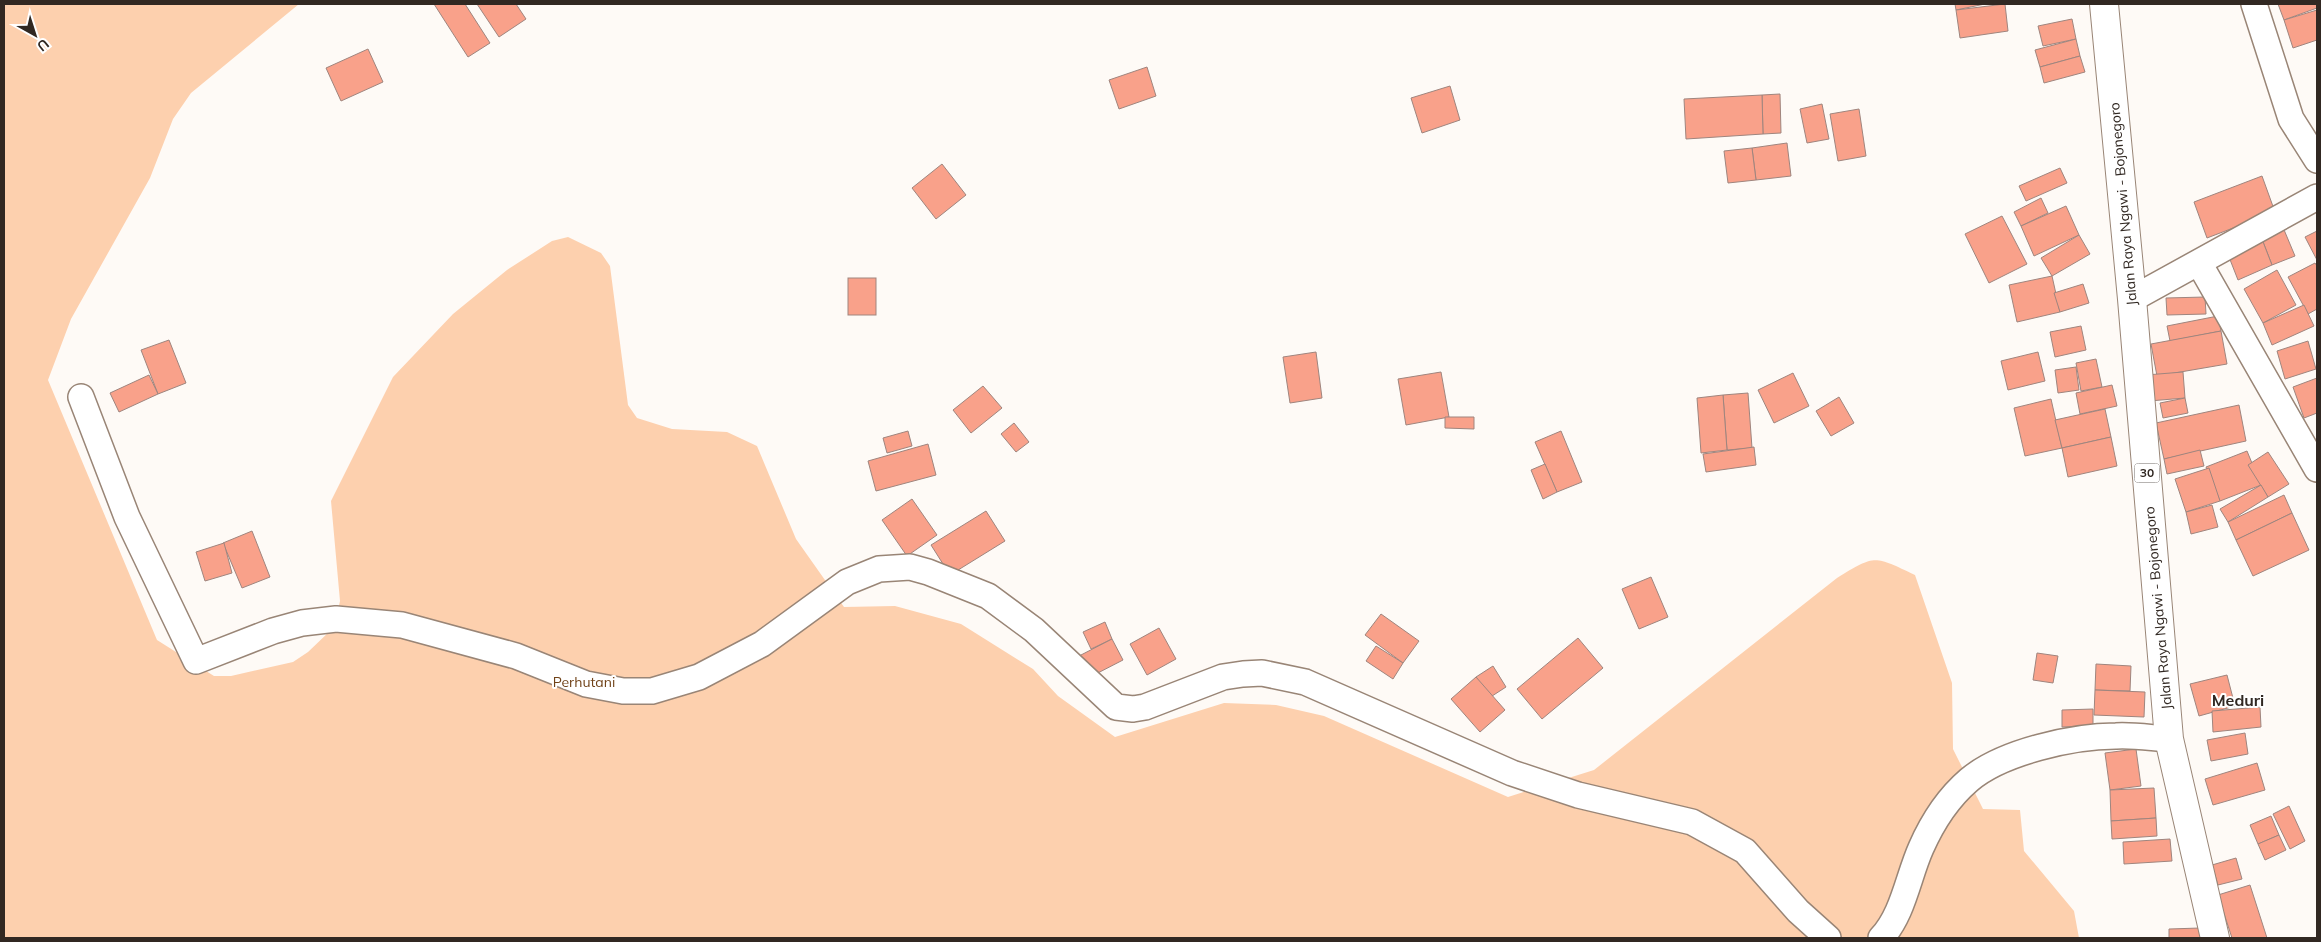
<svg xmlns="http://www.w3.org/2000/svg" width="2321" height="942" font-family="Mulish,sans-serif">
<style>
.green{fill:#fdd0ae}
.building{fill:#f9a18a;stroke:#9f857e}
.lines{fill:none;stroke-linecap:round;stroke-linejoin:round}
.minor-casing{stroke:#998576;stroke-width:28}
.highway-casing{stroke:#998576;stroke-width:30}
.minor{stroke:#fff;stroke-width:25}
.highway{stroke:#fff;stroke-width:28}
.labels{text-anchor:middle;stroke-width:4;stroke-linejoin:round;paint-order:stroke}
.shield{fill:#fff;stroke:#6f6864;stroke-width:1}
.shield-label{font-size:12px;font-weight:bold;fill:#312822}
.street-label{font-size:14px;fill:#312822;stroke:#fff}
.park-label{font-size:14px;fill:#704218;stroke:#fff}
.quarter-label{font-size:16px;font-weight:bold;fill:#312822;stroke:#fff}
</style>
<rect width="100%" height="100%" fill="#fefaf6"/>
<path class="green" d="M4,4H299L191,93L173,119L150,178L71,319L48,380L157,640L214,676H231L293,662L308,652L330,631L336,619L340,601L331,501L393,377L453,314L507,270L552,241L568,237L601,253L610,266L628,405L637,418L672,429L727,432L757,446L796,539L844,607L895,606L961,624L1033,669L1058,696L1115,737L1224,703L1276,705L1324,716L1508,797L1594,770L1837,578C1876,554 1874,556 1915,575L1952,683L1953,749L1983,809L2020,810L2024,851L2074,911L2079,938H4Z"/>
<g class="building">
<path d="M434,4H465L490,43L468,57Z"/>
<path d="M477,4H516L526,19L499,37Z"/>
<path d="M1955,4H1985L1956,10Z"/>
<path d="M2005,4L2008,31L1960,38L1956,10Z"/>
<path d="M2278,4H2317V8L2284,20Z"/>
<path d="M2317,10V40L2293,48L2284,20Z"/>
<path d="M2072,19L2076,39L2043,46L2038,26Z"/>
<path d="M2076,39L2080,56L2040,67L2035,50Z"/>
<path d="M368,49L383,82L341,101L326,68Z"/>
<path d="M2080,56L2085,72L2044,83L2040,67Z"/>
<path d="M1147,67L1156,96L1119,109L1109,80Z"/>
<path d="M1450,86L1460,120L1422,133L1411,98Z"/>
<path d="M1780,94L1781,133L1763,134L1762,95Z"/>
<path d="M1762,95L1763,134L1686,139L1684,99Z"/>
<path d="M1822,104L1829,139L1807,143L1800,109Z"/>
<path d="M1859,109L1866,156L1838,161L1830,114Z"/>
<path d="M1787,143L1791,176L1756,180L1752,148Z"/>
<path d="M1752,148L1756,180L1728,183L1724,151Z"/>
<path d="M942,164L966,195L936,219L912,188Z"/>
<path d="M2060,168L2067,183L2026,201L2019,186Z"/>
<path d="M2262,176L2275,212L2207,238L2194,202Z"/>
<path d="M2041,198L2048,213L2021,226L2014,212Z"/>
<path d="M2066,206L2079,235L2034,256L2021,226Z"/>
<path d="M2002,216L2027,264L1989,283L1965,234Z"/>
<path d="M2282,225L2295,256L2272,265L2260,234Z"/>
<path d="M2317,231V260L2305,237Z"/>
<path d="M2260,234L2272,265L2238,280L2229,257Z"/>
<path d="M2079,235L2090,254L2052,276L2041,258Z"/>
<path d="M2315,263L2317,266V309L2308,314L2288,277Z"/>
<path d="M2277,270L2296,305L2263,323L2244,289Z"/>
<path d="M2052,276L2060,312L2017,322L2009,285Z"/>
<rect x="848" y="278" width="28" height="37"/>
<path d="M2083,284L2089,303L2060,312L2054,293Z"/>
<path d="M2205,297L2206,314L2167,315L2166,298Z"/>
<path d="M2304,305L2314,326L2272,345L2263,323Z"/>
<path d="M2218,316L2221,331L2170,341L2167,326Z"/>
<path d="M2081,326L2086,350L2055,357L2050,332Z"/>
<path d="M2221,331L2227,364L2157,376L2151,344Z"/>
<path d="M169,340L186,383L158,394L141,350Z"/>
<path d="M2308,341L2316,369L2285,379L2277,351Z"/>
<path d="M1316,352L1322,398L1290,403L1283,357Z"/>
<path d="M2038,352L2045,381L2008,390L2001,361Z"/>
<path d="M2096,359L2102,387L2081,391L2076,363Z"/>
<path d="M2076,367L2079,390L2058,393L2055,370Z"/>
<path d="M1441,372L1449,417L1406,425L1398,379Z"/>
<path d="M2183,372L2185,398L2149,401L2146,375Z"/>
<path d="M1793,373L1809,406L1774,423L1758,390Z"/>
<path d="M149,375L158,394L119,412L110,393Z"/>
<path d="M2317,378V413L2304,418L2293,387Z"/>
<path d="M2112,385L2117,406L2080,414L2076,393Z"/>
<path d="M983,386L1002,408L971,433L953,410Z"/>
<path d="M1748,393L1752,448L1727,450L1723,395Z"/>
<path d="M1723,395L1727,450L1701,453L1697,398Z"/>
<path d="M1839,397L1854,423L1831,436L1816,411Z"/>
<path d="M2185,398L2188,413L2163,418L2160,403Z"/>
<path d="M2051,399L2062,448L2025,456L2014,408Z"/>
<path d="M2239,405L2246,441L2164,459L2156,423Z"/>
<path d="M2105,409L2111,437L2062,448L2055,420Z"/>
<path d="M1445,417H1474V429L1445,428Z"/>
<path d="M1014,423L1029,442L1016,452L1001,434Z"/>
<path d="M908,431L912,446L887,453L883,438Z"/>
<path d="M1561,431L1582,482L1557,492L1535,442Z"/>
<path d="M2111,437L2117,466L2068,477L2062,448Z"/>
<path d="M928,444L936,475L876,491L868,461Z"/>
<path d="M1754,447L1756,465L1706,472L1703,454Z"/>
<path d="M2200,450L2204,466L2167,474L2164,459Z"/>
<path d="M2247,451L2261,485L2220,501L2206,467Z"/>
<path d="M2268,452L2289,484L2268,497L2248,465Z"/>
<path d="M1545,464L1557,492L1543,499L1531,470Z"/>
<path d="M2209,468L2220,501L2186,512L2175,479Z"/>
<path d="M2261,485L2268,497L2228,522L2220,509Z"/>
<path d="M2284,495L2292,513L2236,540L2228,522Z"/>
<path d="M912,499L937,535L907,556L882,520Z"/>
<path d="M2212,505L2218,527L2191,534L2186,512Z"/>
<path d="M986,511L1005,541L950,575L931,545Z"/>
<path d="M2292,513L2309,550L2253,576L2236,540Z"/>
<path d="M252,531L270,577L242,588L223,543Z"/>
<path d="M224,543L232,573L205,581L196,552Z"/>
<path d="M1651,577L1668,617L1639,629L1622,589Z"/>
<path d="M1381,614L1419,641L1403,663L1365,635Z"/>
<path d="M1105,622L1112,639L1091,649L1083,632Z"/>
<path d="M1159,628L1176,659L1147,675L1130,644Z"/>
<path d="M1578,638L1603,668L1542,719L1517,689Z"/>
<path d="M1112,639L1123,660L1090,677L1079,656Z"/>
<path d="M1376,646L1403,663L1393,679L1366,661Z"/>
<path d="M2037,653L2058,656L2053,683L2033,680Z"/>
<path d="M2096,664L2131,666L2130,691L2095,690Z"/>
<path d="M1493,666L1506,687L1489,698L1476,677Z"/>
<path d="M2227,675L2235,706L2199,716L2190,684Z"/>
<path d="M1476,677L1505,710L1480,732L1451,699Z"/>
<path d="M2095,690L2145,692L2144,717L2094,715Z"/>
<path d="M2260,707L2261,727L2213,732L2212,711Z"/>
<path d="M2093,709V726L2062,727V710Z"/>
<path d="M2245,733L2248,754L2211,761L2207,740Z"/>
<path d="M2136,749L2141,786L2110,790L2105,753Z"/>
<path d="M2257,763L2265,790L2213,805L2205,779Z"/>
<path d="M2154,788L2156,818L2111,821L2110,790Z"/>
<path d="M2289,806L2305,841L2290,849L2273,814Z"/>
<path d="M2271,816L2279,835L2258,844L2250,825Z"/>
<path d="M2156,818L2157,836L2112,839L2111,821Z"/>
<path d="M2279,835L2286,850L2265,860L2258,844Z"/>
<path d="M2170,839L2172,861L2124,864L2123,842Z"/>
<path d="M2236,858L2242,879L2218,885L2212,865Z"/>
<path d="M2250,885L2267,938H2232L2218,895Z"/>
<path d="M2200,928L2201,938H2169V929Z"/>
</g>
<g class="lines">
<defs>
<g id="minor">
<path d="M2254,4L2291,119L2317,160"/>
<path d="M2199,263L2317,469"/>
<path d="M2132,299L2317,197"/>
<path d="M81,397L127,517L196,661L273,631L302,623L336,619L402,625L516,656L586,684L623,691H652L699,677L762,644L847,582L879,569L910,567L928,572L988,596L1034,630L1116,707L1133,709L1145,707L1223,677L1243,674L1262,673L1305,682L1512,773L1578,795L1692,822L1745,851L1798,911L1828,938"/>
<path d="M1881,938C1903,915 1908,877 1921,848C1932,823 1948,798 1969,780C2002,752 2073,736 2116,736C2134,735 2152,738 2169,739"/>
</g>
<path id="highway" d="M2104,4L2132,299L2169,739L2215,938"/>
</defs>
<use href="#minor" class="minor-casing"/>
<use href="#highway" class="highway-casing"/>
<use href="#minor" class="minor"/>
<use href="#highway" class="highway"/>
</g>
<g class="labels">
<rect class="shield" x="2134.5" y="463.5" width="25" height="19" rx="4"/>
<g class="shield-label">
<text x="2147" y="477">30</text>
</g>
<g class="street-label">
<text transform="translate(2123 204) rotate(-95)" y="5">Jalan Raya Ngawi - Bojonegoro</text>
<text transform="translate(2158 608) rotate(-95)" y="5">Jalan Raya Ngawi - Bojonegoro</text>
</g>
<g class="park-label">
<text x="584" y="687">Perhutani</text>
</g>
<g class="quarter-label">
<text x="2238" y="706">Meduri</text>
</g>
</g>
<rect width="2321" height="942" fill="none" stroke="#312822" stroke-width="10"/>
<g transform="translate(35 35) rotate(141)" stroke="#ffffff" stroke-width="4" paint-order="stroke">
<path d="M0-4L9 19L0 12L-9 19Z" fill="#312822"/>
<text y="-8" font-size="14" font-weight="bold" text-anchor="middle" fill="#312822">U</text>
</g>
</svg>
